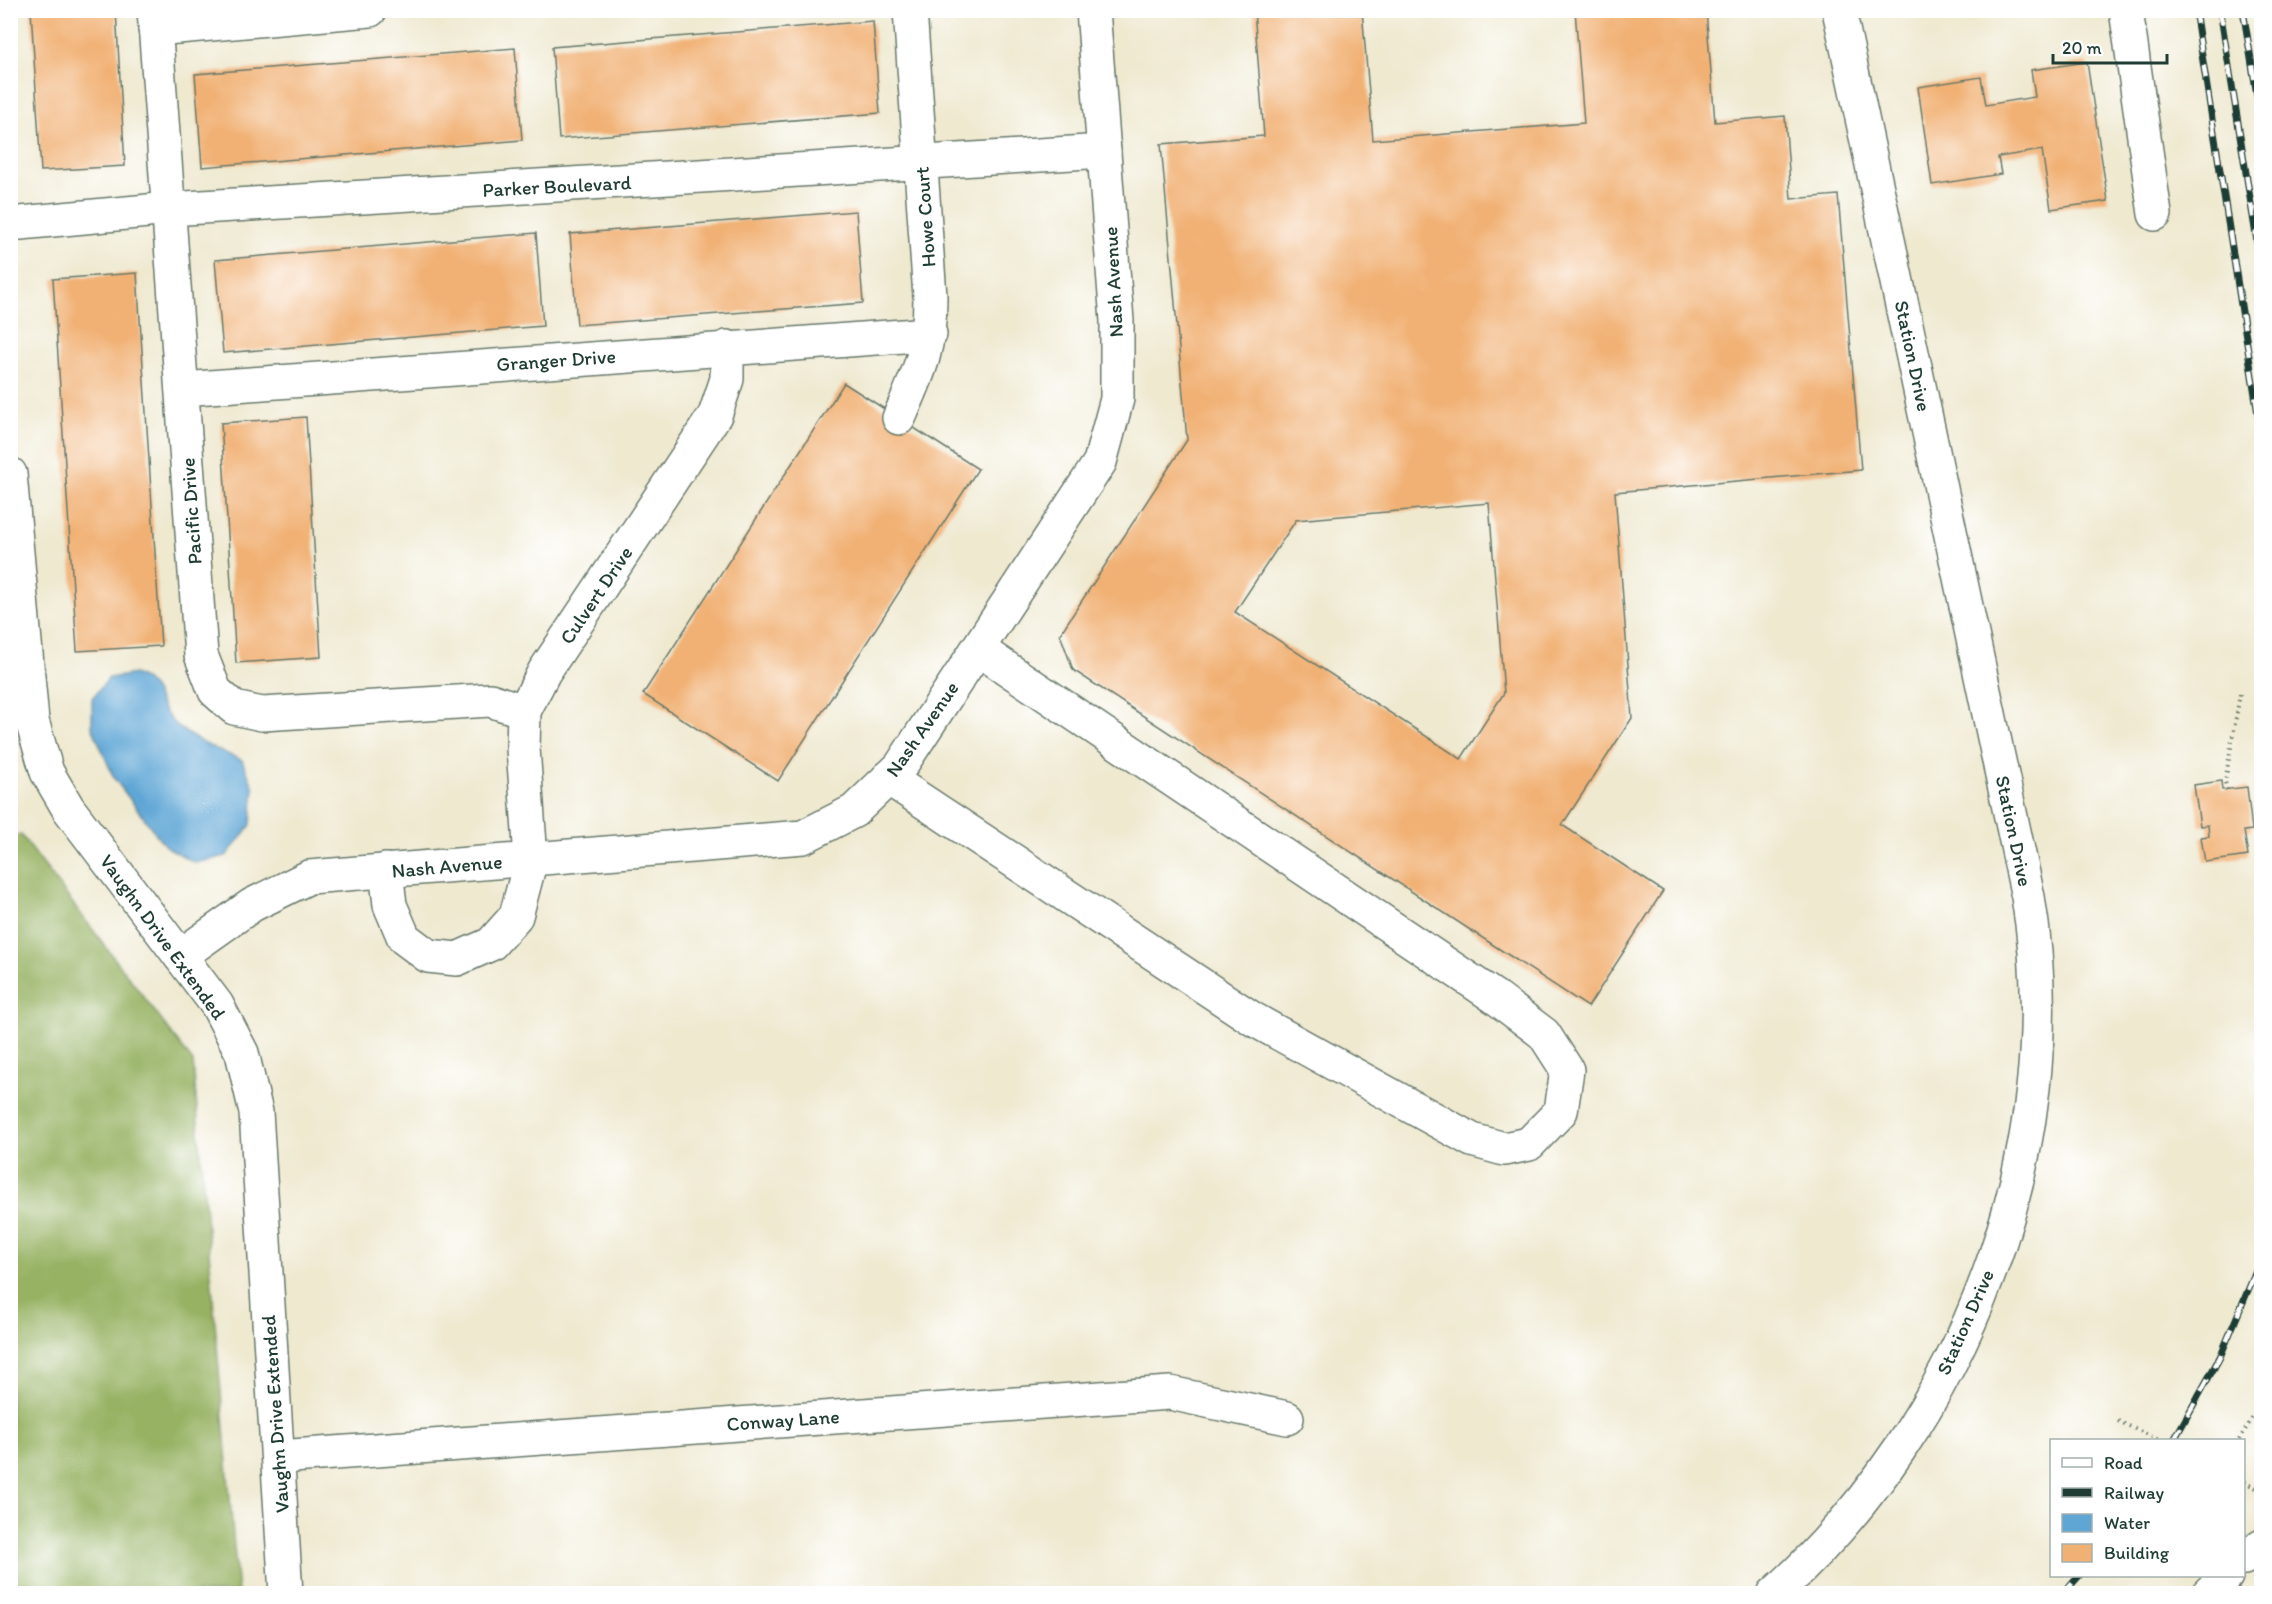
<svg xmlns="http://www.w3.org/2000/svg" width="2272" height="1604" font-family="Itim,sans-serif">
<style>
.forest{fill:#97b263;stroke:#5b784c;stroke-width:1.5}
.water{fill:#5fa6d5;stroke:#3f7284;stroke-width:1.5}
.building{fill:#f1b174;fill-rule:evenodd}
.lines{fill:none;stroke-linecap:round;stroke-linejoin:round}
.minor-casing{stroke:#68796b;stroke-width:36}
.path{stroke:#68796b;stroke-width:4;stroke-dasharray:1.5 4.5;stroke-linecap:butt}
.minor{stroke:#fff;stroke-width:33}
.rail-casing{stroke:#1f3d34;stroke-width:7}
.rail{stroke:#fff;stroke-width:4.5;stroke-dasharray:14;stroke-linecap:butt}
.labels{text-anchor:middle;stroke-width:5;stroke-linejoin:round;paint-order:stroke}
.street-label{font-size:20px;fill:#1f3d34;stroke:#fff}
</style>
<rect width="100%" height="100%" fill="#fff"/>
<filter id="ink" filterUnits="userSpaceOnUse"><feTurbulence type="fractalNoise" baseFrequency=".0167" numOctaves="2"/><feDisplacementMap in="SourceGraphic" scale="12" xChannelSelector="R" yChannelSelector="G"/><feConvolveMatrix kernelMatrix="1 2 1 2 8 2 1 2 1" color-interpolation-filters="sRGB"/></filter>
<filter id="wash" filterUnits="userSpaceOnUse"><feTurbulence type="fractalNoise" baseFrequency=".008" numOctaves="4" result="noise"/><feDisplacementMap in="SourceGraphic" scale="24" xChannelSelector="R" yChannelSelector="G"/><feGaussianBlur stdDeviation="1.35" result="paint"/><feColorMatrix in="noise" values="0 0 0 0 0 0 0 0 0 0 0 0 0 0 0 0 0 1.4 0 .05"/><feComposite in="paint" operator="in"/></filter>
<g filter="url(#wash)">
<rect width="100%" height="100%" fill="#efe9d0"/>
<path class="forest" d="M21,835L193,1062L238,1593H11L10,837Z"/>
<path class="water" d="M134,674C162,688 152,694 167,715C183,737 218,750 242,760L254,788L251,825L226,856L195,863L165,846L114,778L92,727V698L109,678Z"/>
<g id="blocks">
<g class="building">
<path d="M31,10H116L125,166L41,171Z"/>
<path d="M1254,10H1362L1373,140L1584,123L1575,10H1706L1715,122L1785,116L1791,199L1838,195L1861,470L1615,492L1632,718L1562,825L1663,891L1588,1007L1073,670L1060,634L1187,440L1161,144L1264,136ZM1489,503L1504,693L1461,759L1235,612L1296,520Z"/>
<path d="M873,21L880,113L559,139L552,47Z"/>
<path d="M515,48L522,140L202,167L195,74Z"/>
<path d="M2087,62L2108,201L2051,209L2042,150L1998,157L2001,174L1932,185L1918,87L1981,77L1986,105L2035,97L2031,70Z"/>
<path d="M856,211L863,303L577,325L570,234Z"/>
<path d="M536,233L543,326L223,353L215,260Z"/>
<path d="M137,273L161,646L77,651L53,279Z"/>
<path d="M844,383L978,469L778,781L643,694Z"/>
<path d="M306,417L321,657L236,663L221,423Z"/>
<path d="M2221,781L2222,790L2247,787L2252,830L2244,831L2248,856L2205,862L2201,837L2209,836L2208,825L2200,826L2194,785Z"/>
</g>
</g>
</g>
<g filter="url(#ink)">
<use href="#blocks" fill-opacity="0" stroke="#68796b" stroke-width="1.5"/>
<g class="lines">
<defs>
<g id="minor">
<path d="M154,10L201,655L215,691L234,708L262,714L490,700L524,711"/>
<path d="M2126,10L2155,214"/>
<path d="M155,29L370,10"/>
<path d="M10,224L169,209L1104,151"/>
<path d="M182,389L930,334"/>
<path d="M899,418C920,370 930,350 930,297L910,10"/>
<path d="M10,474L32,721L47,772L68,808L217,1005L242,1053L256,1112L286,1594"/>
<path d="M888,778L1253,1019L1472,1140L1504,1149L1529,1144L1561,1111L1567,1070L1544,1034L1495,997L978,649"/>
<path d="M386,870L390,905L404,938L428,956L457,959L491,944L516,916L531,859L523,748L524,711L544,672L715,415L727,379V347"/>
<path d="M180,956L252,905L309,877L803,837L854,811L900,767L1100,462L1117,399V321L1093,10"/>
<path d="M278,1457L1170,1393L1287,1418"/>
<path d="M2244,1558L2262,1546"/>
<path d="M1774,1594C1963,1425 2071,1148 2028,897L1839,10"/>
<path d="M2208,1594L2226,1576"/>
</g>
</defs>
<use href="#minor" class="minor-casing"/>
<g class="path">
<path d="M2227,790L2225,782L2240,694"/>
<path d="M2118,1421L2159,1440"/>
<path d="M2239,1440L2262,1402"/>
<path d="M2244,1482L2262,1491"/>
</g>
<use href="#minor" class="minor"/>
<defs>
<g id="rail">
<path d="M2195,10L2262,440"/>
<path d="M2220,10L2262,273"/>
<path d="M2243,10L2262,126"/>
<path d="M2174,1440L2220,1357L2262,1257"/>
<path d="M2063,1594L2079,1576"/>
</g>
</defs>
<use href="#rail" class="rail-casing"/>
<use href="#rail" class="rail"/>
</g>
</g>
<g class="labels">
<g class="street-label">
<text transform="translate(557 186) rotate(-3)" y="7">Parker Boulevard</text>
<text transform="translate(925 217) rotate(-94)" y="7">Howe Court</text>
<text transform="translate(1113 282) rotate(-93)" y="7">Nash Avenue</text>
<text transform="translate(1913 356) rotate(78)" y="7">Station Drive</text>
<text transform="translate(556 360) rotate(-4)" y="7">Granger Drive</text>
<text transform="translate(191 511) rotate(-94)" y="7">Pacific Drive</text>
<text transform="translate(596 595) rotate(-56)" y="7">Culvert Drive</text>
<text transform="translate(922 729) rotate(-55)" y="7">Nash Avenue</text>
<text transform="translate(2014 831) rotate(78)" y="7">Station Drive</text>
<text transform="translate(447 866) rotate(-5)" y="7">Nash Avenue</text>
<text transform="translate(163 937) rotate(54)" y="7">Vaughn Drive Extended</text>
<text transform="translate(1965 1322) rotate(-66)" y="7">Station Drive</text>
<text transform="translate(275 1414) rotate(-94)" y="7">Vaughn Drive Extended</text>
<text transform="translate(783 1420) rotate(-4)" y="7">Conway Lane</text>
</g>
</g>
<rect width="2272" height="1604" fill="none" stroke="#fff" stroke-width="36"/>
<rect x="2050" y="1439" width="195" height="138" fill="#ffffff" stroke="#a5b1ae" stroke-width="1.5"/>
<rect x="2062" y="1458" width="30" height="9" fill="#ffffff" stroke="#a5b1ae" stroke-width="1.5"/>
<text x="2104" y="1469" font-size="18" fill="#1f3d34">Road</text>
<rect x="2062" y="1488" width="30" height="9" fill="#1f3d34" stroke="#a5b1ae" stroke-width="1.5"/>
<text x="2104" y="1499" font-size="18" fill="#1f3d34">Railway</text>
<rect x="2062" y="1514" width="30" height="18" fill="#5fa6d5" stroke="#a5b1ae" stroke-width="1.5"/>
<text x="2104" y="1529" font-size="18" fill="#1f3d34">Water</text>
<rect x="2062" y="1544" width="30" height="18" fill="#f1b174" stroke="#a5b1ae" stroke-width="1.5"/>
<text x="2104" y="1559" font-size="18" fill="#1f3d34">Building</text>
<path d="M2053 54v9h114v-9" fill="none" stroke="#1f3d34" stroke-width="3"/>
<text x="2062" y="54" font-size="18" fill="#1f3d34" stroke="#ffffff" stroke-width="4.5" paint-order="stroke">20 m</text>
</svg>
